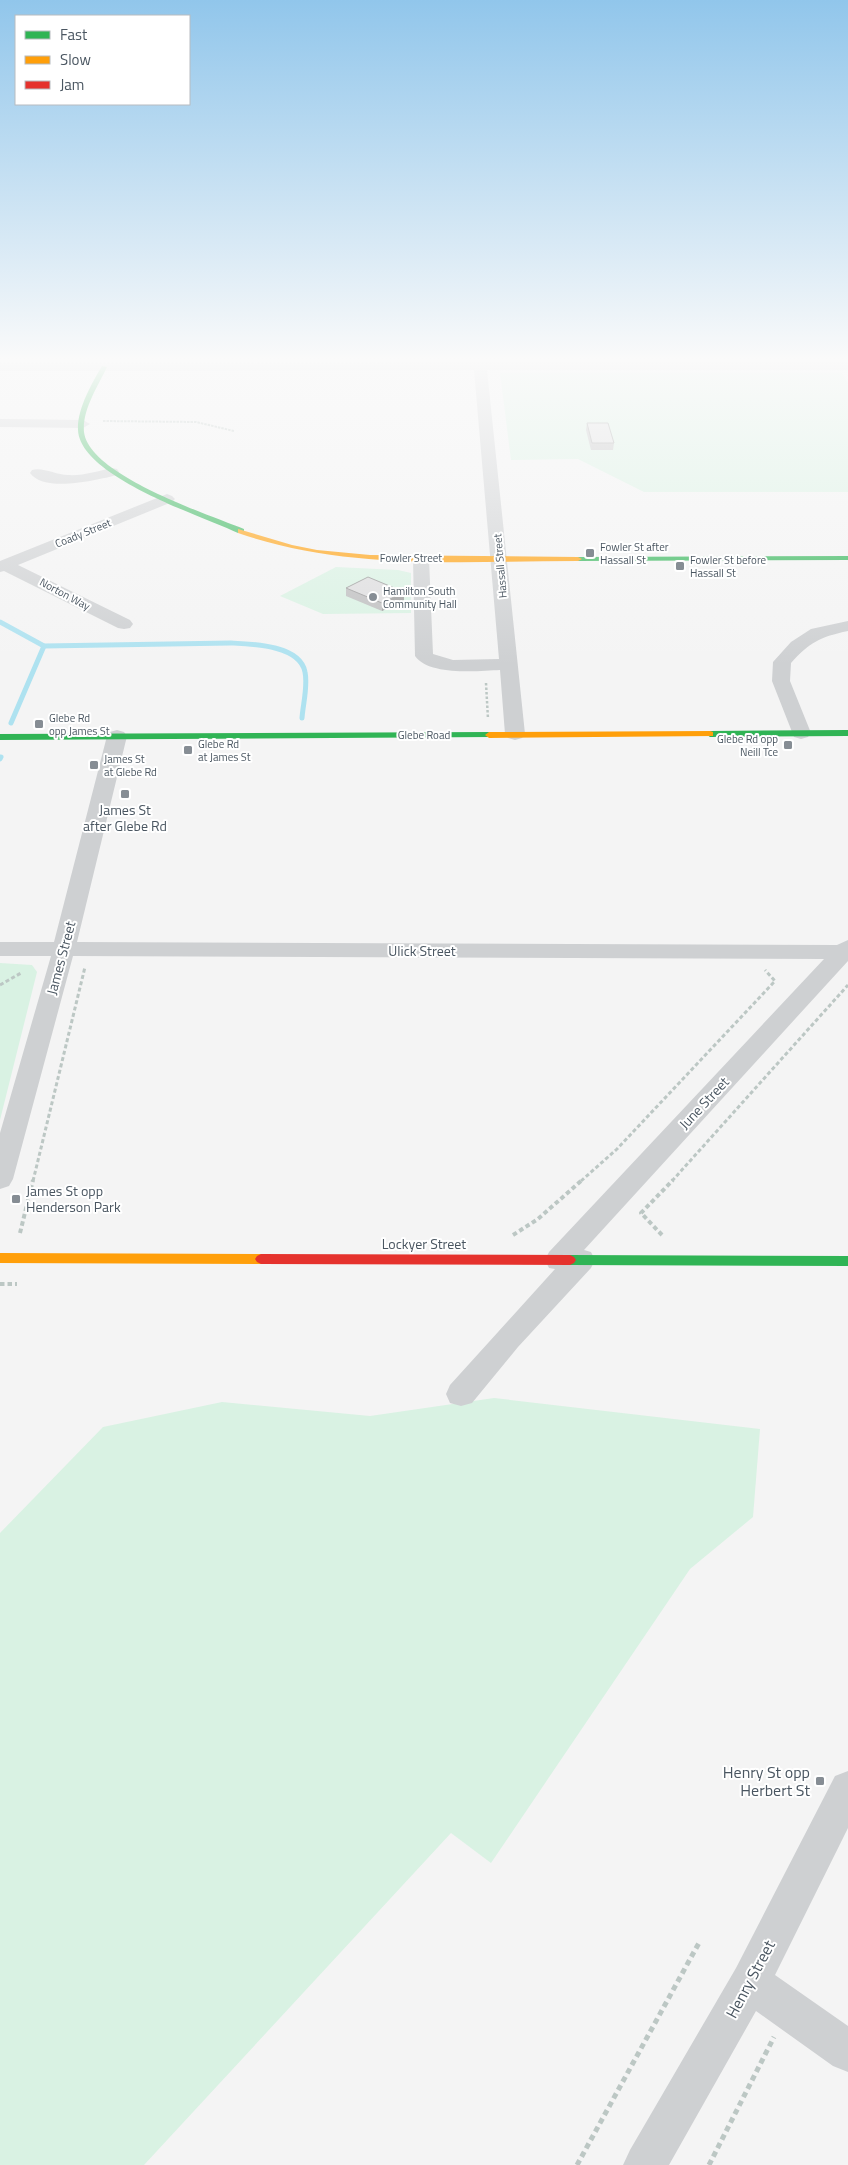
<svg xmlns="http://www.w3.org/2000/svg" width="848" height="2165" font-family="'Titillium Web',sans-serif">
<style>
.green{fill:#d9f2e3}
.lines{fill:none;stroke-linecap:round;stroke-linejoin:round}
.stream{stroke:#aee2f0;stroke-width:5}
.path-far4{stroke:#bcc7c4;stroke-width:2;stroke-dasharray:2.5 1;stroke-linecap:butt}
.path-far3{stroke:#bcc7c4;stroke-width:2.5;stroke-dasharray:2.5 2;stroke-linecap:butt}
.path-far2{stroke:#bcc7c4;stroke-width:3;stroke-dasharray:4 2.5;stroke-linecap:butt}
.path-far1{stroke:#bcc7c4;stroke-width:4;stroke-dasharray:4.5 3;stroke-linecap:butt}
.path{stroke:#bcc7c4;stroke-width:5;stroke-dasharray:5.5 4;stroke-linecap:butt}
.street{fill:#ced0d2;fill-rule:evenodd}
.fast{fill:#30b455;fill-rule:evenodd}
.slow{fill:#ff9f0a;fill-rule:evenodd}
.jam{fill:#e5322d;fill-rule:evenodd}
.wall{fill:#bebebf}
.shaded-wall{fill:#9b9b9b}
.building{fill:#ddddde;stroke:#9b9b9b}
.poi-dot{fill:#868d94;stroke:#fff;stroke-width:2}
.labels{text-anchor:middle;stroke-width:4;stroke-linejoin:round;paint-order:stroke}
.far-street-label{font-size:11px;fill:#4a5661;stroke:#fff}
.far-poi-label{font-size:11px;fill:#4a5661;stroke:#fff;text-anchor:start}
.poi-label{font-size:14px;fill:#4a5661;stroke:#fff}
.street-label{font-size:14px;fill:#4a5661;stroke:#fff}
.near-poi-label{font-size:16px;fill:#4a5661;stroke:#fff;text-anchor:end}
.near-street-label{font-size:16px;fill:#4a5661;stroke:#fff}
</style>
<rect width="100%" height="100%" fill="#f4f4f4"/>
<g class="green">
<path d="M500,373H842L848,383V492H644L578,459L511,460Z"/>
<path d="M336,567L398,570L411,573V613L323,614L280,596Z"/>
<path d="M0,963L32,965L37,972L0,1120Z"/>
<path d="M494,1398L760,1429L753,1517L690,1569L491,1863L451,1833L144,2165H0V1533L103,1427L222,1402L370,1416Z"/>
</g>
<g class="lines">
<g class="stream">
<path d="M0,622L44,646L231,643C252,644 300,645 305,672C308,686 303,704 302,718"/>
<path d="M11,723L44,646"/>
<path d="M0,759L1,757"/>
</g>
<path class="path-far4" d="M103,421L196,422L234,431"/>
<path class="path-far3" d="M486,683L488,719"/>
<g class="path-far2">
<path d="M0,985L21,973"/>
<path d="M33,1181L85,967"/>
<path d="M581,1181L617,1149L775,981L765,970"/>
<path d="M672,1181L848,985"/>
</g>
<g class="path-far1">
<path d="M20,1233L33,1180"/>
<path d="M513,1235L538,1219L582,1180"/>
<path d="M662,1235L641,1213L673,1180"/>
<path d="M0,1284H17"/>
</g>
<g class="path">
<path d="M577,2165L700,1941"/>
<path d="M709,2165L774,2037"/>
</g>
<g class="street">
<path d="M848,362V370H487L525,734L522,738L515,740L508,738L505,734L500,670C478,671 429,676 415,656L413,559L415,556H427L429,559L433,654L453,660L499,659L474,370L0,371V363Z"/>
<path d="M0,419L83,420L90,424L83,428L0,427Z"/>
<path d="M112,468L117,469L119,472L117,475C97,480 44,493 30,473L32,470C43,467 56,475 68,475C83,476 98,471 112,468Z"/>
<path d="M167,494L172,496L175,499L172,502L18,565L130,620L133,624L130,628L124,629L118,628L4,571L0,572V561Z"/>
<path d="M848,621V631C820,637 810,642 791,663L790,681L811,733L808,737L801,739L794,737L772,681L773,662L791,642L811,629Z"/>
<path d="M117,730L124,732L127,736L77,942L837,945L848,940V961L584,1250L591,1252L595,1260L591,1268L518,1347L472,1403L461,1406L450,1403L446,1394L450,1385L555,1269L549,1268L545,1260L549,1252L824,959L73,956L13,1179L9,1186L0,1189V1133L51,956H0V942H54L107,736L110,732Z"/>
<path d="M848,1771V1828L775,1975L848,2026V2072L833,2066L756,2011L669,2165H623L630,2150L736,1968L835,1776Z"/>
</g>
<g class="fast">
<path d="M102,366L107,367C98,386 82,410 84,432C89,475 207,514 244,529V533H238C202,516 80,477 78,430C77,409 92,383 102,366Z"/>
<path d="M848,556V560L578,561L574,559L578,557Z"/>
<path d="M848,730V736L710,737L706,734L710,731Z"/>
<path d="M489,732L492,733V737L0,740V734Z"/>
<path d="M570,1255L848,1256V1266L570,1265L566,1263L564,1260L566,1257Z"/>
</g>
<g class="slow">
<path d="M238,529L292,545L317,550L370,555L578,557L582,559L578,561C465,561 347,571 238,533Z"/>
<path d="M710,731L713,732V736L489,738L485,735L489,732Z"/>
<path d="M0,1253L261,1254L265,1256L267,1259L265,1262L261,1264L0,1263Z"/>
</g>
<path class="jam" d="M261,1254L570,1255L574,1257L576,1260L574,1263L570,1265L261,1264L257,1262L255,1259L257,1256Z"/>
</g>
<g class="wall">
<path d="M587,423L614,443L613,450H591L586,430Z"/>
<path d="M346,588L404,600L382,611L346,596Z"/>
</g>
<path class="shaded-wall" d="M404,592V600L382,611V603Z"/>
<g class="building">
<path d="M587,423H608L614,443H592Z"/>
<path d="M368,577L404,592L382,603L346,588Z"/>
</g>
<linearGradient id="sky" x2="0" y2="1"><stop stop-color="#91c6eb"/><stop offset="0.54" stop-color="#fafafa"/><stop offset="1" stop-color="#fafafa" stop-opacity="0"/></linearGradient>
<rect width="848" height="665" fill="url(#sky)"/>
<g class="poi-dot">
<rect x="585" y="548" width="10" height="10" rx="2.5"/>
<rect x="675" y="561" width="10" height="10" rx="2.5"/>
<circle cx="373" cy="597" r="5"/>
<rect x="34" y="719" width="10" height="10" rx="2.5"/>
<rect x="783" y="740" width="10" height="10" rx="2.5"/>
<rect x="183" y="745" width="10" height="10" rx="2.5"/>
<rect x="89" y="760" width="10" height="10" rx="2.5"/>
<rect x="120" y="789" width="10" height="10" rx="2.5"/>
<rect x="11" y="1194" width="10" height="10" rx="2.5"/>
<rect x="815" y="1776" width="10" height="10" rx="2.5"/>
</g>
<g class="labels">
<g class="far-street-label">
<text transform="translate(83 533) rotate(-22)" y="4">Coady Street</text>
<text x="411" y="562">Fowler Street</text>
<text transform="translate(500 566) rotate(-95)" y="4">Hassall Street</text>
<text transform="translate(65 594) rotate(28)" y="4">Norton Way</text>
<text x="424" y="739">Glebe Road</text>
</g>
<g class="far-poi-label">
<text x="600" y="551">Fowler St after<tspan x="600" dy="13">Hassall St</tspan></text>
<text x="690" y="564">Fowler St before<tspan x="690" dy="13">Hassall St</tspan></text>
<text x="383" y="595">Hamilton South<tspan x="383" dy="13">Community Hall</tspan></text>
<text x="49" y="722">Glebe Rd<tspan x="49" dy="13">opp James St</tspan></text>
<text x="778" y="743" text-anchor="end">Glebe Rd opp<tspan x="778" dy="13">Neill Tce</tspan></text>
<text x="198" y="748">Glebe Rd<tspan x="198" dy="13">at James St</tspan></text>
<text x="104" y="763">James St<tspan x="104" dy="13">at Glebe Rd</tspan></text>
</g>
<g class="poi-label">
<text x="125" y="815">James St<tspan x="125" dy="16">after Glebe Rd</tspan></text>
<text x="26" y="1196" text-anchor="start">James St opp<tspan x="26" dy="16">Henderson Park</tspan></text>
</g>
<g class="street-label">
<text x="422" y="956">Ulick Street</text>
<text transform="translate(61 958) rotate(-75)" y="5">James Street</text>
<text transform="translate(704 1103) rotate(-47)" y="5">June Street</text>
<text x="424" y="1249">Lockyer Street</text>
</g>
<g class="near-poi-label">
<text x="810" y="1778">Henry St opp<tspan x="810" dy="18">Herbert St</tspan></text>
</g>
<g class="near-street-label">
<text transform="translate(750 1979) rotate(-62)" y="6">Henry Street</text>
</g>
</g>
<rect x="15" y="15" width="175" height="90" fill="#ffffff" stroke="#b7bbc0"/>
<rect x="25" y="31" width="25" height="8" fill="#30b455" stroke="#b7bbc0"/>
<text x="60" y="40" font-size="15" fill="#4a5661">Fast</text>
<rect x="25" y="56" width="25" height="8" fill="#ff9f0a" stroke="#b7bbc0"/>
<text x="60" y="65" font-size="15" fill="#4a5661">Slow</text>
<rect x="25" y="81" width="25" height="8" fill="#e5322d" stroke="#b7bbc0"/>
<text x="60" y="90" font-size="15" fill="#4a5661">Jam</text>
</svg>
